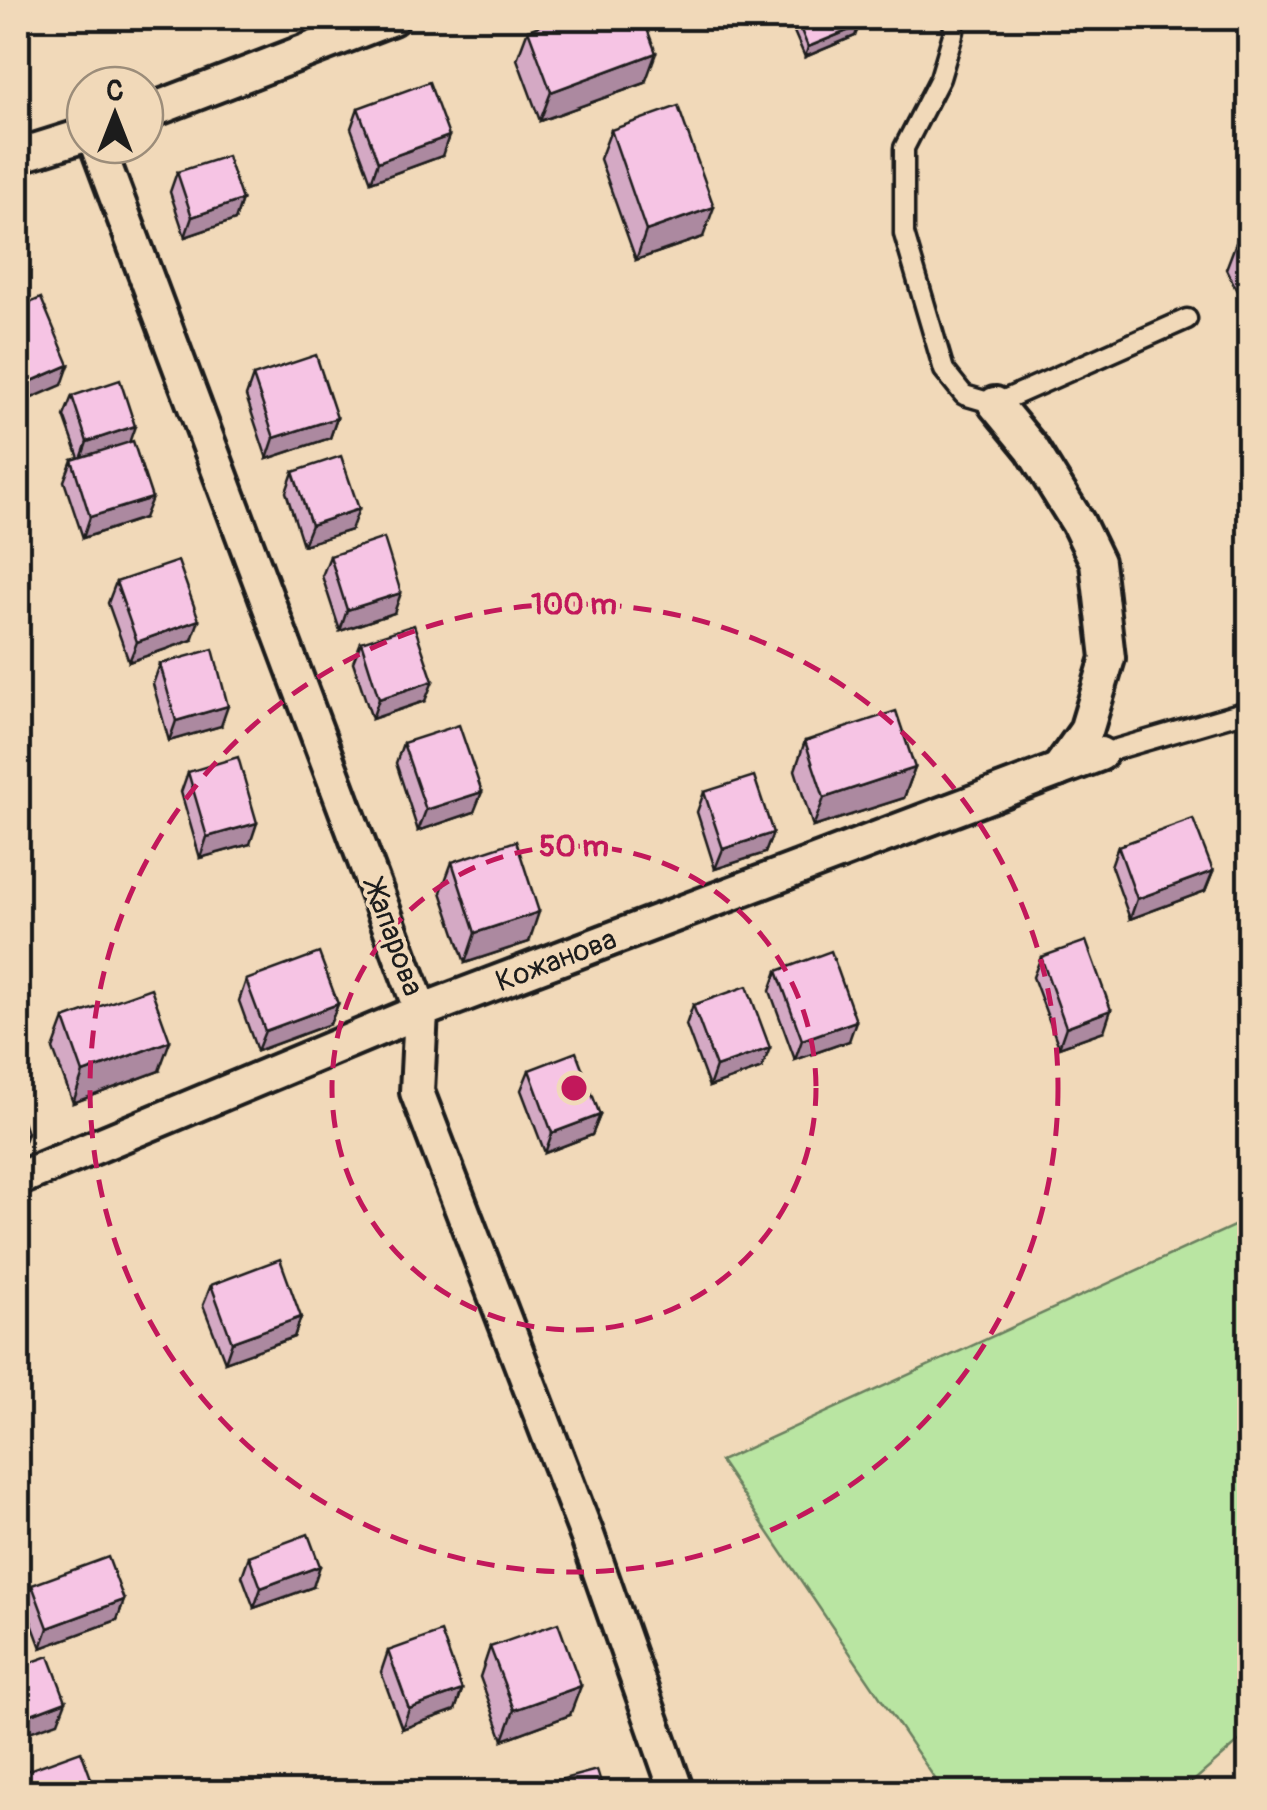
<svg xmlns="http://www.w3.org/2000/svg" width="1267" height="1810" font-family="Pangolin,sans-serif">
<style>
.green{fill:#b9e5a2;stroke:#6a805f;stroke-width:2.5}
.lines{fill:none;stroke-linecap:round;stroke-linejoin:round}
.service-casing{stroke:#1c1c1c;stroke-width:25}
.minor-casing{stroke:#1c1c1c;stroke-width:40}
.service{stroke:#f1d9b9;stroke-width:18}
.minor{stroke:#f1d9b9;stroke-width:32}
.wall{fill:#d4a9c4;stroke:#1c1c1c;stroke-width:2.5}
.shaded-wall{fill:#ac89a0;stroke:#1c1c1c;stroke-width:2.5}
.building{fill:#f6c4e4;stroke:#1c1c1c;stroke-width:2.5}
.ring{fill:none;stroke:#c2185b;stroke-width:5;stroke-dasharray:18 12}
.labels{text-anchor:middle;stroke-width:8;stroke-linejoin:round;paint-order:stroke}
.street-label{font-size:30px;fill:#1c1c1c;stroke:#f1d9b9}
.centre{fill:#c2185b;stroke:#f1d9b9;stroke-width:5}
.ring-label{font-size:30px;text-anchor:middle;font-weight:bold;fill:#c2185b;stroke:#f1d9b9;stroke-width:8;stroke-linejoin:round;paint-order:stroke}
</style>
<rect width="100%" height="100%" fill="#f1d9b9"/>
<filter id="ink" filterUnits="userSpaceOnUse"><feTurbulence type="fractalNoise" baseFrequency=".01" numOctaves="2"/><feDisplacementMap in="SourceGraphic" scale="20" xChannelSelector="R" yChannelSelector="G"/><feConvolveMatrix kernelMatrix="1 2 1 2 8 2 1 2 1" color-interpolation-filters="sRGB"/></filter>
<g filter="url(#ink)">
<path class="green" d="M1249,1219V1733L1181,1792H944L720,1461Z"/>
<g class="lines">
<defs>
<g id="service">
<path d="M953,18L954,31L940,78L904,148V234L944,370L964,395L995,404L1187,319"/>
<path d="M1100,754L1250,710"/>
</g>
<g id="minor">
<path d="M145,113L392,18"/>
<path d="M97,145L421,1011L417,1092L588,1538L677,1792"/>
<path d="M18,156L85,135"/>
<path d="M995,404L1032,449L1078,523L1097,562L1108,658L1086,731L1058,770"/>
<path d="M18,1179L421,1011L1100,754"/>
</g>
</defs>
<use href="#service" class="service-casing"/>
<use href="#minor" class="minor-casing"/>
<use href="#service" class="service"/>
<use href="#minor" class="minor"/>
</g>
<g class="wall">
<path d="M790,18H855V36L805,57L789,20Z"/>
<path d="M528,30L645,83L540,121L517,59Z"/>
<path d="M358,108L442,156L371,182L351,128Z"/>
<path d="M611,130L703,237L636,260L600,159Z"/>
<path d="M177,172L242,200L235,220L185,237L170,192Z"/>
<path d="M1250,234V318L1226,269L1237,240Z"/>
<path d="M253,376L337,418L330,438L267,459L246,396Z"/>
<path d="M72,396L129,442L144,518L83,538L64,481L72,460L79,458L64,416Z"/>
<path d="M293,472L351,530L303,545L286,492Z"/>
<path d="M330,556L394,613L340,631L322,576Z"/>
<path d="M116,582L192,640L129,662L108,603Z"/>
<path d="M361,642L425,701L372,719L353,662Z"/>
<path d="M160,664L221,726L169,741L153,684Z"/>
<path d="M805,741L915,768L904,798L813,827L795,770Z"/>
<path d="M403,743L474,812L418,831L396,763Z"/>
<path d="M188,772L250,844L200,858L181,792Z"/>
<path d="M704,792L773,833L765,853L715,869L697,812Z"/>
<path d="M1118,846L1213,871L1205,891L1130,919L1111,866Z"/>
<path d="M452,862L529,942L465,963L441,892Z"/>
<path d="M1041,957L1104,1031L1059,1047L1033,977Z"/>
<path d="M777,971L849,1041L795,1060L770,991Z"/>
<path d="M246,980L338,1004L330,1024L257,1051L239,1001Z"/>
<path d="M693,1005L762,1068L709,1087L686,1025Z"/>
<path d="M64,1019L159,1071L73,1103L53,1049Z"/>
<path d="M529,1070L600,1115L592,1135L545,1153L521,1090Z"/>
<path d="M211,1285L301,1317L294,1337L225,1362L203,1305Z"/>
<path d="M249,1556L313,1587L254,1608L242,1576Z"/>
<path d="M32,1585L124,1600L117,1620L41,1648L25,1605Z"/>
<path d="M490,1647L570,1715L503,1740L480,1677Z"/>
<path d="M388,1651L462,1690L455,1710L402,1729L381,1672Z"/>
<path d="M23,1772L96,1792H18V1786Z"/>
</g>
<g class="shaded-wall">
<path d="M859,26L855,36L805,57L808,47Z"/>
<path d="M656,53L645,83L540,121L551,92Z"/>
<path d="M449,136L442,156L371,182L378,162Z"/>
<path d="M242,200L235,220L185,237L192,217Z"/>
<path d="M714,207L703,237L636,260L646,231Z"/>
<path d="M69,365L62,385L18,404V387Z"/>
<path d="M337,418L330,438L267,459L274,438Z"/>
<path d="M135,426L128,446L80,462L87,442Z"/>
<path d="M152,498L144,518L83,538L90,517Z"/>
<path d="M359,509L351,530L303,545L311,525Z"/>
<path d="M401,593L394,613L340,631L347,610Z"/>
<path d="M199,620L192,640L129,662L137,642Z"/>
<path d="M433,681L425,701L372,719L379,699Z"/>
<path d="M228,706L221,726L169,741L176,721Z"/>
<path d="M915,768L904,798L813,827L824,798Z"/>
<path d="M482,792L474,812L418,831L426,810Z"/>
<path d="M257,823L250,844L200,858L207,837Z"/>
<path d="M773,833L765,853L715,869L723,849Z"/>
<path d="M1213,871L1205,891L1130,919L1137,899Z"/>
<path d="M539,912L529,942L465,963L475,933Z"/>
<path d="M338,1004L330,1024L257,1051L265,1031Z"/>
<path d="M1111,1010L1104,1031L1059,1047L1066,1027Z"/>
<path d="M856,1021L849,1041L795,1060L802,1040Z"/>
<path d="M170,1041L159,1071L73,1103L83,1073Z"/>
<path d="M770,1048L762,1068L709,1087L716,1067Z"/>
<path d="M600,1115L592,1135L545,1153L552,1133Z"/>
<path d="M27,1133L20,1153L18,1154V1136Z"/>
<path d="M301,1317L294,1337L225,1362L232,1342Z"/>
<path d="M320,1566L313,1587L254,1608L261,1588Z"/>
<path d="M124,1600L117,1620L41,1648L48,1628Z"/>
<path d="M581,1686L570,1715L503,1740L514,1710Z"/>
<path d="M462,1690L455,1710L402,1729L409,1709Z"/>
<path d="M66,1701L58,1722L18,1736V1719Z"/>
</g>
<g class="building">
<path d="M561,18H643L656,53L551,92L528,30Z"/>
<path d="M796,18H855L859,26L808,47Z"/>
<path d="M429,82L449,136L378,162L358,108Z"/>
<path d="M678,106L714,207L646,231L611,130Z"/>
<path d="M227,156L242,200L192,217L177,172Z"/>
<path d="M1250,234V266L1237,240Z"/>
<path d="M41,298L69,365L18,387V308Z"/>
<path d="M316,355L337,418L274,438L253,376Z"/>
<path d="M120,380L135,426L87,442L72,396Z"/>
<path d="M133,441L152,498L90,517L72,460Z"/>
<path d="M341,456L359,509L311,525L293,472Z"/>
<path d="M384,538L401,593L347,610L330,556Z"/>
<path d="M178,561L199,620L137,642L116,582Z"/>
<path d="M414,625L433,681L379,699L361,642Z"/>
<path d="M213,649L228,706L176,721L160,664Z"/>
<path d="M896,711L915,768L824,798L805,741Z"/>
<path d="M459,725L482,792L426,810L403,743Z"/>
<path d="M238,757L257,823L207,837L188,772Z"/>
<path d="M754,776L773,833L723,849L704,792Z"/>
<path d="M1193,819L1213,871L1137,899L1118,846Z"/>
<path d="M516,841L539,912L475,933L452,862Z"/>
<path d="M1086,941L1111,1010L1066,1027L1041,957Z"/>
<path d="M831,951L856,1021L802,1040L777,971Z"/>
<path d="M319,953L338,1004L265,1031L246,980Z"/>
<path d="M747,986L770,1048L716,1067L693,1005Z"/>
<path d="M151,988L170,1041L83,1073L64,1019Z"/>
<path d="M576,1052L600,1115L552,1133L529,1070Z"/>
<path d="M18,1107L27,1133L18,1136Z"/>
<path d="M280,1259L301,1317L232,1342L211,1285Z"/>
<path d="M308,1534L320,1566L261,1588L249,1556Z"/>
<path d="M108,1557L124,1600L48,1628L32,1585Z"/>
<path d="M558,1623L581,1686L514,1710L490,1647Z"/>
<path d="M441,1632L462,1690L409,1709L388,1651Z"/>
<path d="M49,1656L66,1701L18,1719V1667Z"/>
<path d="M81,1751L96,1792H30L23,1772Z"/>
<path d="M597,1770L604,1792H547L544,1784Z"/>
</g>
</g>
<g class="ring">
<circle cx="574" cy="1088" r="242"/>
<circle cx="574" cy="1088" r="484"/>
</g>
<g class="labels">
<g class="street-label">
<text transform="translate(394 938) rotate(70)" y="10">Жапарова</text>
<text transform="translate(556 960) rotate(-21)" y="10">Кожанова</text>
</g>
</g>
<circle cx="574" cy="1088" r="15" class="centre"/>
<g class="ring-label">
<text x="574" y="614">100 m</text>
<text x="574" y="856">50 m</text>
</g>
<rect width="1267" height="1810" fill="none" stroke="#f1d9b9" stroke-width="60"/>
<rect x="30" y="30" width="1207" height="1750" fill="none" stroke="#1c1c1c" stroke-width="4" filter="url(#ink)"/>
<g transform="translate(115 115)"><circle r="48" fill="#f1d9b9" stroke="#9c8d7a" stroke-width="2.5"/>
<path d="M0-8L18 38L0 25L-18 38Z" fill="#1c1c1c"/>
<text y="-15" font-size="28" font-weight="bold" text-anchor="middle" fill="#1c1c1c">С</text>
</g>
</svg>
